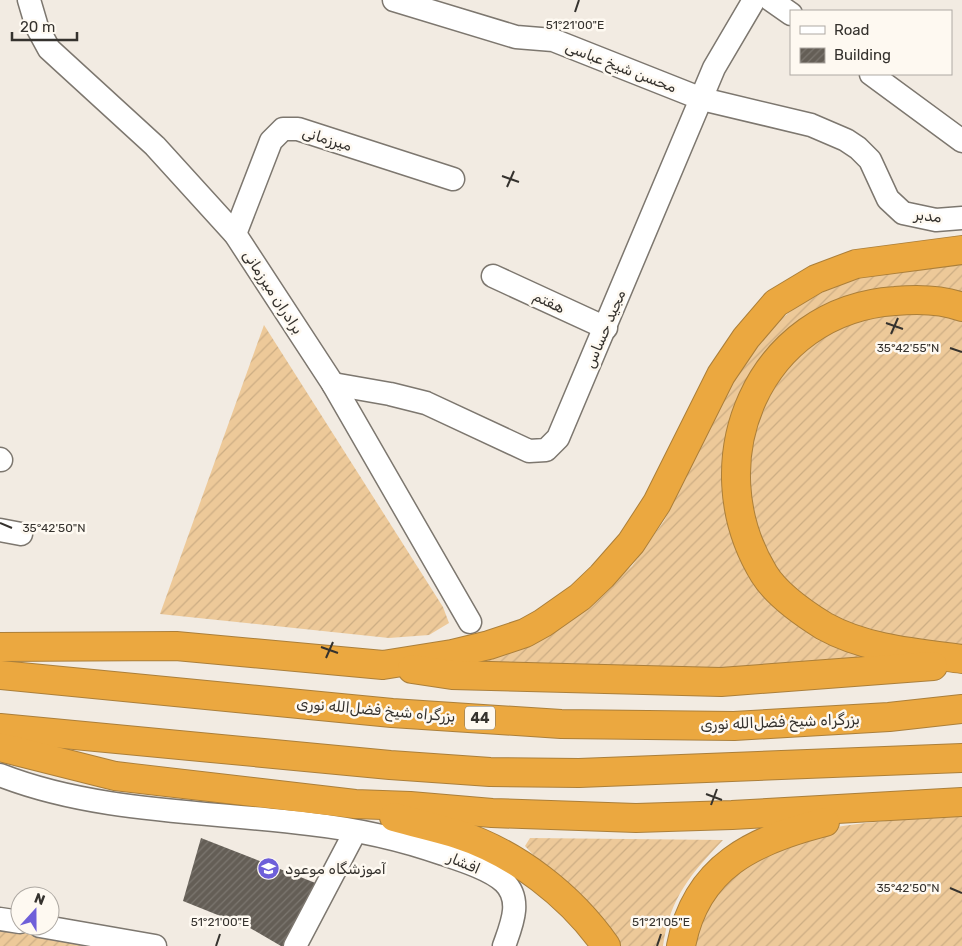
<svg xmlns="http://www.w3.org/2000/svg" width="962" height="946" font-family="Rubik,'Noto Naskh Arabic',sans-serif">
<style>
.garden{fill:url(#garden-furrows)}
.building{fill:url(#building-hatch)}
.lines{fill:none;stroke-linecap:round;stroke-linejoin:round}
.minor-casing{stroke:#7d776f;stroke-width:25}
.highway-casing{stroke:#ab7f3a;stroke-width:30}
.minor{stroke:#fff;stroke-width:22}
.highway{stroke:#eba840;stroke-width:28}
.ticks{fill:none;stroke:#35322e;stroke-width:2}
.labels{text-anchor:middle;stroke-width:5;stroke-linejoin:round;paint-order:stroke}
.shield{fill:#fef9f1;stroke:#716e68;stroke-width:1}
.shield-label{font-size:14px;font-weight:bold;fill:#35322e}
.street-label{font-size:15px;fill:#35322e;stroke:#fef9f1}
.poi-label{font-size:15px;fill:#35322e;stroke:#fef9f1;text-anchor:start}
.ticks-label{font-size:12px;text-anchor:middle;fill:#35322e;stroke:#fef9f1;stroke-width:5;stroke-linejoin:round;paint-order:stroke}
</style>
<defs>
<pattern id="garden-furrows" width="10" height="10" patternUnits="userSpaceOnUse" patternTransform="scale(1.25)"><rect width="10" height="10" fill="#edc999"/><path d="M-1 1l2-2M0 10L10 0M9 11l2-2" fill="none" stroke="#ccad84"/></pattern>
<pattern id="building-hatch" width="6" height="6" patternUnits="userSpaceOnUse" patternTransform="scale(1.25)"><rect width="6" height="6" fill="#645e56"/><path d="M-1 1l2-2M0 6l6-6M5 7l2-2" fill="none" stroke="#7c7770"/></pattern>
</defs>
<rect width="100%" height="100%" fill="#f2ebe2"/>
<g class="garden">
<path d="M962,265V296L893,289L751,379L749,569L909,662L696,671L447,663L576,616L632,566L664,521L686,478L715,409L745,356L775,324L795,308L837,284L864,276Z"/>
<path d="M928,310L962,318V650L844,626L782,582L749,510L751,429L791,360L823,334L858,319Z"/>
<path d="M264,325L443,607L449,623L429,635L389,638L160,614Z"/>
<path d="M962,815V946H692C726,817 855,825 962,815Z"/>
<path d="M530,838L723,840C691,874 670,897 663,946H619L525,846Z"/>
<path d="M0,925L114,946H0Z"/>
</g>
<path class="building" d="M201,838L318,884L285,946H281L250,928L183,901Z"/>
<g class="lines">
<defs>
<g id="minor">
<path d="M29,0L37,27L49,49L155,146L235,234L333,384L470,622"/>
<path d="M394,0L516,37L553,40L702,99L811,125L846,140L858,148L870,160L888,199L903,213L936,220L962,218"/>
<path d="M771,0L791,14"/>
<path d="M871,74L962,141"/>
<path d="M235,234L271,141L283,129H298L453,179"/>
<path d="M493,276L606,328"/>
<path d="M333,384L390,394L426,403L529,451L546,450L558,438L714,68L754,0"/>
<path d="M0,459L1,460"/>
<path d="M0,530L21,534"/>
<path d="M0,775C97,813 208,811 310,824C354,829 401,839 443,854C461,860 490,869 504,882C523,900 511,926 504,946"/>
<path d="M0,919L20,922"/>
<path d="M40,926L155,946"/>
<path d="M295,946L355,832"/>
</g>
<g id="highway">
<path d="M962,307C941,299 917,299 895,301C759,310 695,461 764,574C777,595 803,613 824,626C865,649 916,653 962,659"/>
<path d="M0,647L176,646L383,665L452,654L489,645L525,633L543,623L580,597L602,576L631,543L657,503L721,375L746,338L776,303L816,279L856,264L962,250"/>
<path d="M412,669L452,675L721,682L933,666"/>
<path d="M0,675L392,713L561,724L734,726L889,717L962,709"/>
<path d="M0,728L390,765L490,772L579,773L962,758"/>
<path d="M0,747L115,776L355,804L410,806L492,813L636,818L732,815L962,802"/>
<path d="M394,817C415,823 437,828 457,834C516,853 571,896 606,946"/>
<path d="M681,946C696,866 754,840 825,822"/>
</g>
</defs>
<use href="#minor" class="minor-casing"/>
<use href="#highway" class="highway-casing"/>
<use href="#minor" class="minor"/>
<use href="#highway" class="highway"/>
</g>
<path class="ticks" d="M575,12L579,0M502,176L519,182M507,187L514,171M886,323L903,329M891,334L898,318M950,348L962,352M0,523L12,528M321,647L338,653M326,658L333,642M706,794L722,800M711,805L717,789M950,888L962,893M216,946L220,934M657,946L661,934"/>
<defs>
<symbol id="school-disc" viewBox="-11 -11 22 22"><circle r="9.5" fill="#6e5fd9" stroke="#fef9f1"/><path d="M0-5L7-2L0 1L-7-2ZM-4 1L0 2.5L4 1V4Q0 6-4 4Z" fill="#fff"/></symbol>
</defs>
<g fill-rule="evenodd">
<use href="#school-disc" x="256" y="856" width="25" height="25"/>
</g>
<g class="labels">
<rect class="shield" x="465" y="706.5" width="30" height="23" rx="4"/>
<g class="shield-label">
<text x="480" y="723">44</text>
</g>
<g class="street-label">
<text transform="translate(621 67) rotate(21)" y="5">محسن شیخ عباسی</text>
<text transform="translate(327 139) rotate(17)" y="5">میرزمانی</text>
<text transform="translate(928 216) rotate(7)" y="5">مدبر</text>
<text transform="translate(273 292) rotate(57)" y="5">برادران میرزمانی</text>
<text transform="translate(549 302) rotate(25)" y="5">هفتم</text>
<text transform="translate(605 329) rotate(-67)" y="5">مجید حساس</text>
<text transform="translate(376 710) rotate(5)" y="5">بزرگراه شیخ فضل‌الله نوری</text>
<text transform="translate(780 722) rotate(-2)" y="5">بزرگراه شیخ فضل‌الله نوری</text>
<text transform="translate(464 863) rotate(23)" y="5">افشار</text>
</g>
<g class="poi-label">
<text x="285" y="874">آموزشگاه موعود</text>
</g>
</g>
<g class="ticks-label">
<text x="575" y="29">51°21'00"E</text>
<text x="908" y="352">35°42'55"N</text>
<text x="54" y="532">35°42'50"N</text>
<text x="908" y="892">35°42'50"N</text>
<text x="220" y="926">51°21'00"E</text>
<text x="661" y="926">51°21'05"E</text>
</g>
<rect x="790" y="10" width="162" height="65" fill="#fef9f1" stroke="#aea9a3"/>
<rect x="800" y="26" width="25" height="8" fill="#ffffff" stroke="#aea9a3"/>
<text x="834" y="35" font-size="15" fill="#35322e">Road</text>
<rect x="800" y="48" width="25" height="15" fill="url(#building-hatch)" stroke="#aea9a3"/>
<text x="834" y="60" font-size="15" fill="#35322e">Building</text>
<g transform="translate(35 911) rotate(21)"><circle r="24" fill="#fef9f1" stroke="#aea9a3"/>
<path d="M0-4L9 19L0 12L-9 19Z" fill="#6e5fd9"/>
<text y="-8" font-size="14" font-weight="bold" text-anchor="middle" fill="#35322e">N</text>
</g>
<path d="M12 32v8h65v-8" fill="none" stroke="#35322e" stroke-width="2.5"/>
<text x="20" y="32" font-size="15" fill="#35322e" stroke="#fef9f1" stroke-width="4" paint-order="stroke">20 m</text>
</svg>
